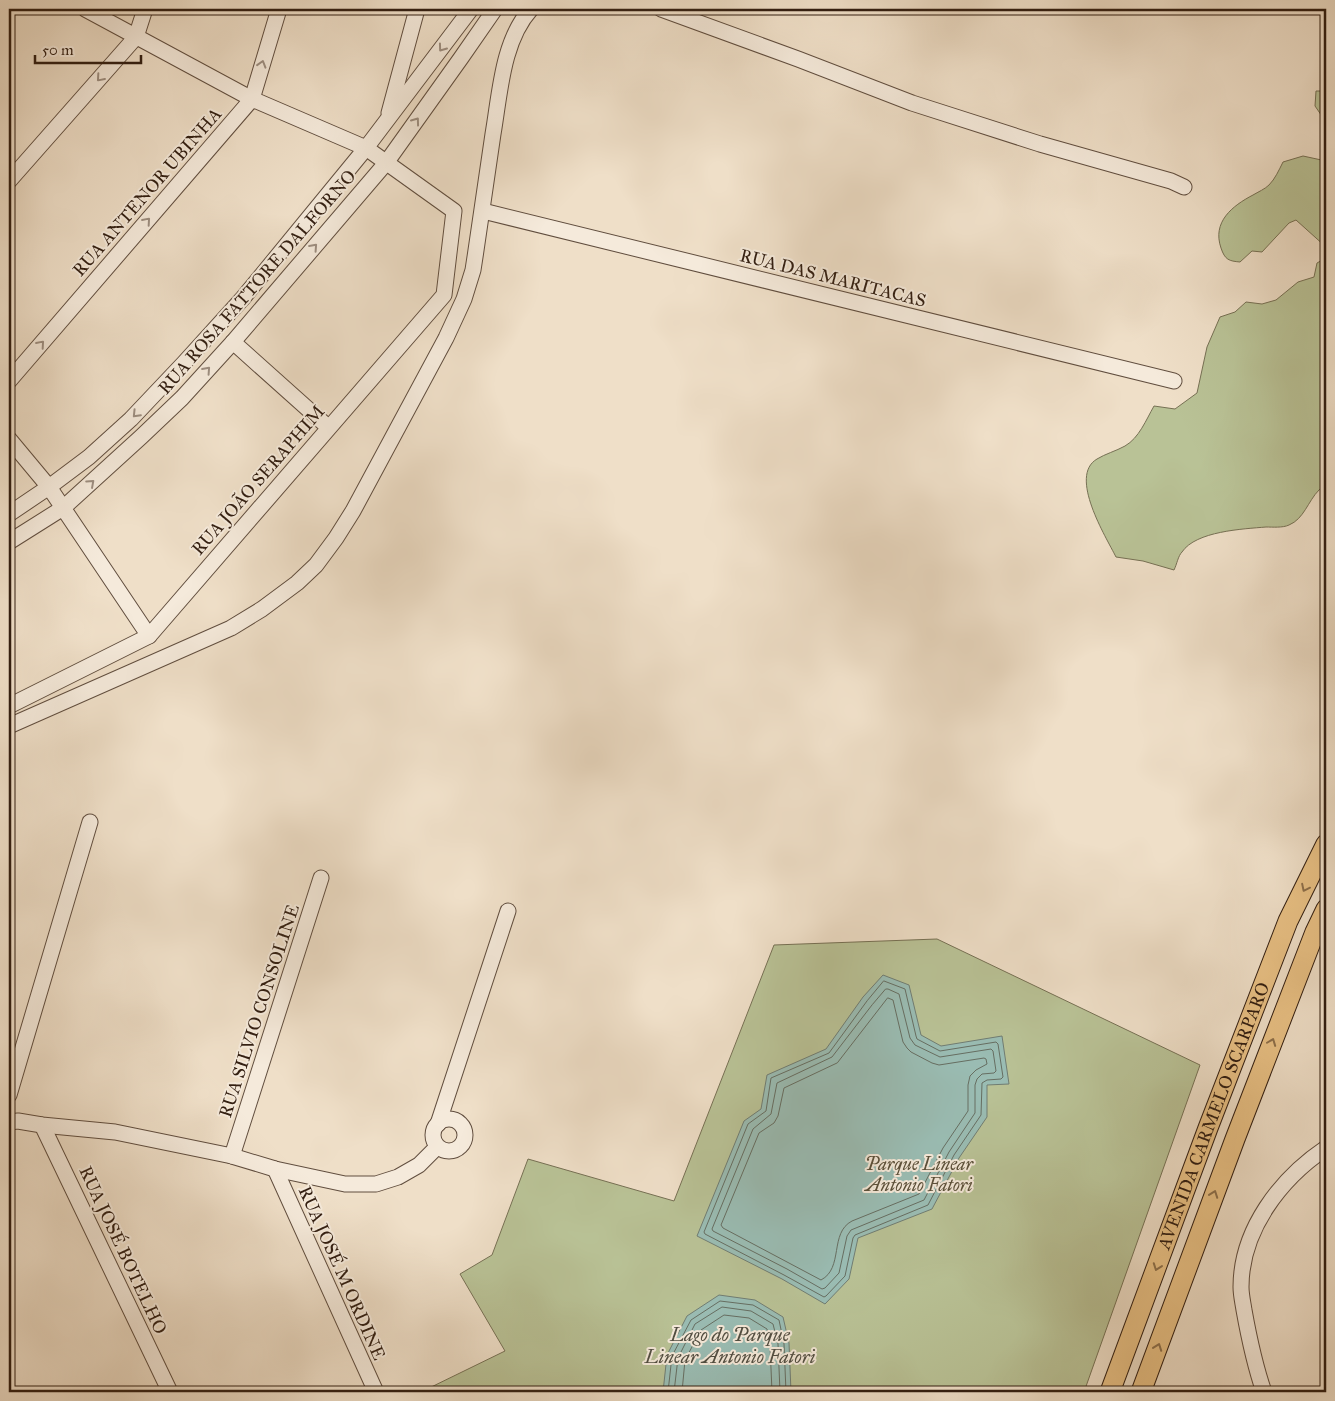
<svg xmlns="http://www.w3.org/2000/svg" width="1335" height="1401" font-family="'IM FELL Great Primer',serif">
<style>
.green{fill:#b9c296;stroke:#767054}
.water{fill:#9abdb4;stroke:#707d73}
.lines{fill:none;stroke-linecap:round;stroke-linejoin:round}
.shore{stroke:#666e62;stroke-width:1}
.minor-casing{stroke:#614e3f;stroke-width:17}
.major-casing{stroke:#321e11;stroke-width:21}
.minor{stroke:#f5eadb;stroke-width:15}
.major{stroke:#e8c084;stroke-width:19}
.oneway{stroke:#9d8e80}
.oneway2{stroke:#8d6f4a}
.labels{text-anchor:middle;stroke-width:4;stroke-linejoin:round;paint-order:stroke}
.street-label{font-size:18px;fill:#321e11;stroke:#f5eadb}
.park-label{font-size:18px;font-style:italic;fill:#5a4f39;stroke:#f5eadb}
.water-label{font-size:19px;font-style:italic;fill:#514e42;stroke:#f5eadb}
</style>
<rect width="100%" height="100%" fill="#efdfc8"/>
<filter id="stains"><feTurbulence type="fractalNoise" baseFrequency=".004" numOctaves="4"/><feColorMatrix values="0 0 0 0 .2 0 0 0 0 .09 0 0 0 0 .02 0 0 0 .5 -.17"/></filter>
<radialGradient id="worn" r=".72"><stop offset=".6" stop-color="#630" stop-opacity="0"/><stop offset="1" stop-color="#630" stop-opacity=".3"/></radialGradient>
<g class="green">
<path d="M1316,91H1326V122L1315,106Z"/>
<path d="M1303,156L1326,161V247L1296,220L1289,223L1262,252L1252,251L1240,262C1229,261 1225,260 1221,248C1212,222 1232,206 1253,195C1258,192 1265,189 1269,185C1275,179 1279,170 1283,162Z"/>
<path d="M1326,258V482C1324,486 1322,487 1319,490C1308,501 1304,519 1289,525C1283,528 1272,527 1266,527C1243,529 1196,531 1182,552C1178,556 1177,564 1174,570L1143,561L1116,557C1106,537 1068,476 1097,459C1105,454 1116,451 1125,446C1139,438 1146,420 1154,406L1175,409L1197,393L1207,347L1220,317L1235,312L1246,302L1262,304L1276,300L1298,282L1314,277L1317,263Z"/>
<path d="M937,939L1200,1065L1084,1392H421L505,1351L460,1274L492,1255L528,1159L674,1201L774,945Z"/>
</g>
<g class="water">
<path d="M883,975L909,985L921,1035L941,1046L1002,1036L1009,1084L987,1085V1117L959,1158L932,1209L858,1238L849,1279L825,1304L782,1279L697,1236L744,1121L761,1109L767,1075L826,1049L863,997Z"/>
<path d="M719,1295L755,1300L783,1317L789,1343L791,1392H663L667,1355L687,1316Z"/>
</g>
<g class="lines">
<g class="shore">
<path d="M884,981L905,989L916,1036L917,1039L940,1051L996,1042L998,1044L1003,1077L1001,1079L987,1080L982,1083L981,1115L954,1155L928,1205L855,1235L853,1238L845,1276L826,1296L824,1297L784,1275L705,1234L704,1232L748,1124L766,1111L771,1078L829,1053L867,1001Z"/>
<path d="M886,989H888L899,994L910,1038L915,1045L940,1057L991,1049L993,1051L996,1071L994,1073L982,1074L977,1079L975,1085V1113L949,1152L924,1200L851,1230L847,1236L839,1273L825,1288L822,1289L787,1269L713,1231L712,1229L753,1129L771,1114L777,1083L832,1057L872,1005Z"/>
<path d="M888,998L893,1000L903,1042L907,1048L911,1052L932,1063L939,1065L984,1058L986,1059L987,1064L976,1070L970,1076L968,1085V1111L943,1148L919,1194L852,1221C829,1233 844,1268 821,1280L723,1228L721,1225L759,1133L774,1123L778,1116L784,1088L837,1063Z"/>
<path d="M668,1392L672,1356L691,1320L720,1301L753,1305L779,1320L784,1344L786,1392"/>
<path d="M674,1392L678,1358L695,1324L722,1307L751,1311L773,1324L778,1344L780,1392"/>
<path d="M682,1392L685,1360L701,1330L724,1315L749,1318L767,1329L770,1345L772,1392"/>
</g>
<defs>
<g id="minor">
<path d="M661,9L798,59L912,103L1040,144L1171,181L1184,187"/>
<path d="M389,113L417,9"/>
<path d="M9,181L136,37L145,9"/>
<path d="M483,211L1174,381"/>
<path d="M233,342L328,427"/>
<path d="M9,381L252,99L279,9"/>
<path d="M9,439L49,487L149,636"/>
<path d="M9,514L49,487L89,457L131,419L184,363L243,298L366,148L471,9"/>
<path d="M9,542L63,508L141,437L182,398L233,342L386,163L461,58L495,9"/>
<path d="M9,706L149,636L444,295L454,211L366,148L252,99L85,9"/>
<path d="M9,726L231,628L262,609L297,583L316,565L336,538L353,511L446,338L464,299L473,270C480,225 486,180 493,134C500,94 502,41 531,9"/>
<path d="M9,1095L90,822"/>
<circle cx="449" cy="1135" r="16"/>
<path d="M9,1122L18,1121L42,1125L115,1132L232,1156L275,1169L345,1184H376L398,1177L419,1165L437,1147"/>
<path d="M438,1124L508,911"/>
<path d="M42,1125L170,1392"/>
<path d="M232,1156L321,878"/>
<path d="M275,1169L376,1392"/>
<path d="M1264,1392C1255,1366 1249,1338 1244,1310C1243,1303 1241,1295 1241,1287C1241,1230 1280,1179 1326,1148"/>
</g>
<g id="major">
<path id="s1" d="M1110,1392L1208,1128L1288,921L1326,844"/>
<path d="M1141,1392L1235,1139L1315,932L1326,909"/>
</g>
</defs>
<use href="#minor" class="minor-casing"/>
<use href="#major" class="major-casing"/>
<use href="#minor" class="minor"/>
<use href="#major" class="major"/>
</g>
<defs><path id="oneway-chevron" d="M-2-3.5L2.5 0L-2 3.5" fill="none" stroke-width="1.6" stroke-linecap="round" stroke-linejoin="round" transform="scale(1.25)"/></defs>
<g class="oneway">
<use href="#oneway-chevron" transform="translate(442 48) rotate(126)"/>
<use href="#oneway-chevron" transform="translate(262 64) rotate(-73)"/>
<use href="#oneway-chevron" transform="translate(100 78) rotate(131)"/>
<use href="#oneway-chevron" transform="translate(416 121) rotate(-54)"/>
<use href="#oneway-chevron" transform="translate(147 221) rotate(-49)"/>
<use href="#oneway-chevron" transform="translate(314 247) rotate(-48)"/>
<use href="#oneway-chevron" transform="translate(41 344) rotate(-49)"/>
<use href="#oneway-chevron" transform="translate(207 370) rotate(-48)"/>
<use href="#oneway-chevron" transform="translate(136 414) rotate(134)"/>
<use href="#oneway-chevron" transform="translate(91 483) rotate(-42)"/>
</g>
<g class="oneway2">
<use href="#oneway-chevron" transform="translate(1305 888) rotate(116)"/>
<use href="#oneway-chevron" transform="translate(1272 1042) rotate(-69)"/>
<use href="#oneway-chevron" transform="translate(1214 1194) rotate(-70)"/>
<use href="#oneway-chevron" transform="translate(1157 1267) rotate(110)"/>
<use href="#oneway-chevron" transform="translate(1158 1347) rotate(-70)"/>
</g>
<g class="labels">
<g class="street-label">
<text transform="translate(147 192) rotate(-49)" y="6">RUA ANTENOR UBINHA</text>
<text transform="translate(833 278) rotate(14)" y="6">RUA DAS MARITACAS</text>
<text transform="translate(257 282) rotate(-49)" y="6">RUA ROSA FATTORE DALFORNO</text>
<text transform="translate(258 480) rotate(-49)" y="6">RUA JOÃO SERAPHIM</text>
<text transform="translate(259 1011) rotate(-72)" y="6">RUA SILVIO CONSOLINE</text>
<text dy="6" stroke="none"><textPath href="#s1" startOffset="295">AVENIDA CARMELO SCARPARO</textPath></text>
<text transform="translate(123 1250) rotate(65)" y="6">RUA JOSÉ BOTELHO</text>
<text transform="translate(342 1273) rotate(66)" y="6">RUA JOSÉ M ORDINE</text>
</g>
<g class="park-label">
<text x="919" y="1170">Parque Linear<tspan x="919" dy="21">Antonio Fatori</tspan></text>
</g>
<g class="water-label">
<text x="730" y="1341">Lago do Parque<tspan x="730" dy="22">Linear Antonio Fatori</tspan></text>
</g>
</g>
<rect width="1335" height="1401" fill="none" stroke="#efdfc8" stroke-width="30"/>
<rect x="10" y="10" width="1315" height="1381" fill="none" stroke="#321e11" stroke-width="2.5"/>
<rect x="15" y="15" width="1305" height="1371" fill="none" stroke="#321e11"/>
<path d="M35 55v8h106v-8" fill="none" stroke="#321e11" stroke-width="2.5"/>
<text x="42" y="55" font-size="15" fill="#321e11" stroke="#f5eadb" stroke-width="4" paint-order="stroke">50 m</text>
<rect width="100%" height="100%" filter="url(#stains)"/>
<rect width="100%" height="100%" fill="url(#worn)"/>
</svg>
